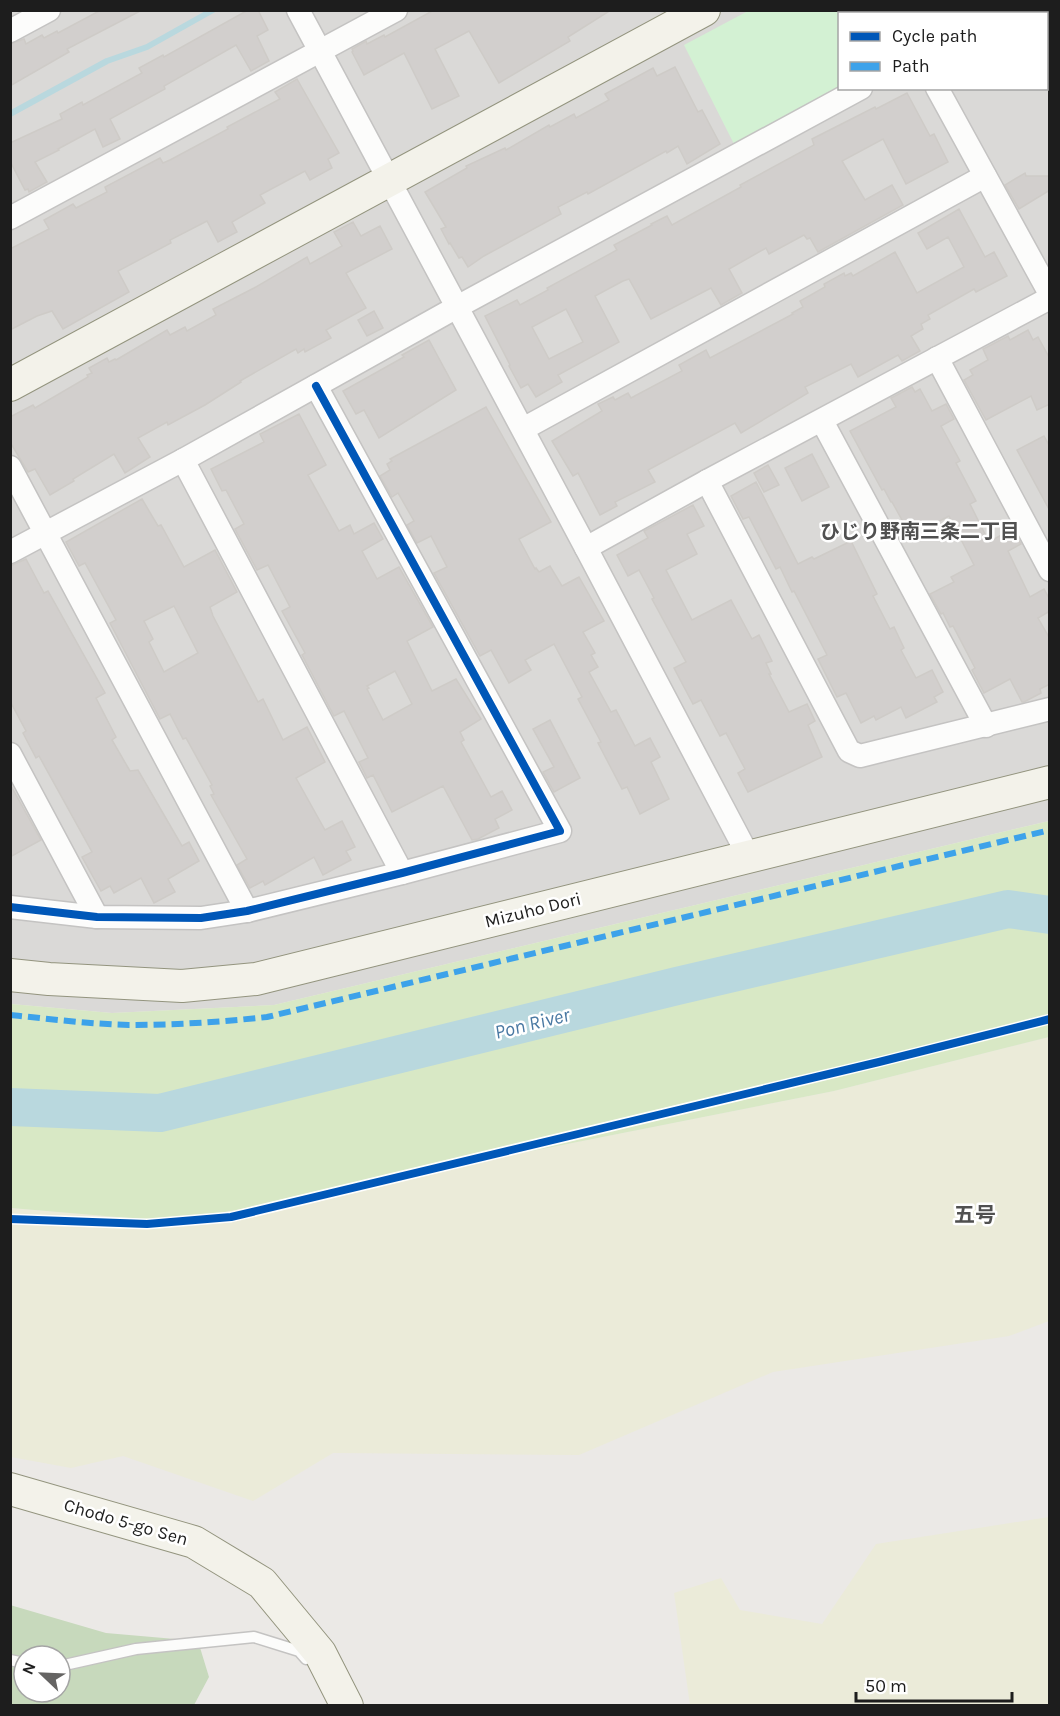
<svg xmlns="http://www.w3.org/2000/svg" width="1060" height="1716" font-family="Karla,'Noto Sans JP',sans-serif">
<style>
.residential{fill:#dad9d7;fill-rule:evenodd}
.farmland{fill:#ebebd9}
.grass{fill:#d8e8c5}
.forest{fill:#c7d9bc;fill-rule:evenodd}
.park{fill:#d3f1d3}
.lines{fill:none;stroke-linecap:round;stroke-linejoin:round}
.stream{stroke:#b9d8de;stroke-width:6}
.river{stroke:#b9d8de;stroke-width:38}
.building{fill:#d2cfcd;stroke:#cecbc7;stroke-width:1.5;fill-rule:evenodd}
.lane-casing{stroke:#c4c3c2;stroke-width:13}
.street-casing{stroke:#c4c3c2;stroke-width:25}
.secondary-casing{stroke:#93947e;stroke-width:34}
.lane{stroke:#fcfcfb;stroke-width:10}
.street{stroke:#fcfcfb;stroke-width:22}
.secondary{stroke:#f3f2ea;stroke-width:32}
.quiet{stroke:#3da2ea;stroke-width:6;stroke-dasharray:12 6;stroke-linecap:butt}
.cycleway-casing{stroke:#fff;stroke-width:11}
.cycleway{stroke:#0057b8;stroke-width:8}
.labels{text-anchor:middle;stroke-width:5;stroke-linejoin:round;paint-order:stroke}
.street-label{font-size:18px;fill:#1d1d1d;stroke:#fff}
.neighbourhood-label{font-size:20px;font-weight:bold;fill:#505050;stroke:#fff}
.water-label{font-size:20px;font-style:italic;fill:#4978a2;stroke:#fff}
.quarter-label{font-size:21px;font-weight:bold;fill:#505050;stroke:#fff}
</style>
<rect width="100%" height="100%" fill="#ebe9e6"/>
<path class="residential" d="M10,11H1049V821L274,1005L112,1013L11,1004ZM840,14H1046V88H840Z"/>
<g class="farmland">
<path d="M1049,1037V1321L1009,1336L773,1372L579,1455L333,1453L253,1501L123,1456L71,1468L11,1457L10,1208L175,1222L834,1091Z"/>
<path d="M1049,1517V1705H690L674,1593L721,1578L740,1610L822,1624L876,1544Z"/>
</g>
<path class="grass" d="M1049,821V1037L834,1091L175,1222L11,1208V1004L112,1013L274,1005Z"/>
<path class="forest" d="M10,1605L106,1633L198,1641L209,1677L194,1705H11ZM24,1656H60V1692H24Z"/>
<path class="park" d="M882,11L883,13L840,14L839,86L734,144L684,45L748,11Z"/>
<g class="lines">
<path class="stream" d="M10,114L107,61L147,47L213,10"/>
<path class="river" d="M10,1107L160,1113L677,986L1008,909L1050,915"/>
</g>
<g class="building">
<path d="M101,10H142L67,49L69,52L10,86V44L24,39L26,44L42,35L44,38L57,31L58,33Z"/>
<path d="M248,10H258L268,30L257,36L269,61L251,71L236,45L164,86L165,89L110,119L120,139L103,147L95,129L58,149L59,150L35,162L47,182L29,192L28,189L25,190L10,161V143L62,119L60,114L82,102L83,105L142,73L139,68L163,55L164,57Z"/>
<path d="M434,10H611L568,37L570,41L499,83L469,31L435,49L459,96L432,109L404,53L364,75L352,52L353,51L352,49L366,41L367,44L384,35L385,37Z"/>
<path d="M675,67L698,112L702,110L720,144L687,164L678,146L667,153L666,151L588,194L587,192L558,207L561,214L484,256L468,267L462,257L459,258L450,243L449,244L441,229L446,227L425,192L467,168L466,166L505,148L506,150L549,125L550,127L574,114L576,118L609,100L605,94L653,68L657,76Z"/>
<path d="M297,79L339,153L328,159L332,168L310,180L305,171L260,195L265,203L232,222L237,232L218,242L207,221L170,240L171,243L118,271L129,292L63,329L52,311L37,316L10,330V249L49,229L44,220L73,204L76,208L107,192L105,187L160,158L163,163L170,160L228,129L227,127L280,99L275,92Z"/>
<path d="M907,93L930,136L934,134L948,162L906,184L883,139L842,161L865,200L892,185L903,205L818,252L810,238L807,239L804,235L769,254L766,248L729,269L742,293L721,305L711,288L651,319L629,279L623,281L595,296L619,342L558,375L562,382L536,397L528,384L521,388L509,366L510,365L485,316L517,300L520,305L548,290L547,288L617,250L614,245L652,225L651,224L667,216L672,225L741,187L740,185L814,145L812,139L875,107L876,109ZM566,309L583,342L549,359L532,327Z"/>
<path d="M1025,173L1026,176H1050V190L1019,209L1005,185Z"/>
<path d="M959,209L985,257L994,252L1007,276L976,292L974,289L928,315L930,319L921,324L923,329L911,336L920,351L902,361L898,355L858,377L851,364L805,387L808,393L741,433L735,423L648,470L655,482L615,502L617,506L600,515L578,473L573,476L552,441L602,411L598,404L613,397L615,400L628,393L631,398L682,371L679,365L706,350L710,358L793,314L792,313L803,307L800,301L825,287L824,284L844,273L845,276L851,273L853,276L895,252L917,293L964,267L948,237L927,249L918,233Z"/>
<path d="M353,222L361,236L380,226L392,249L346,273L366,308L326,330L331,338L305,352L304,349L298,353L296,349L240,381L241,382L205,405L168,425L167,422L138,438L150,457L125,473L114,454L73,479L74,481L50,495L35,469L28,472L10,442V417L33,405L35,408L88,377L87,375L92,373L89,368L107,358L109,362L115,359L116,360L167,330L170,335L185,327L187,331L216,315L213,309L254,288L307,257L310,264L342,246L334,232Z"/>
<path d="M374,311L383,328L367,336L358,320Z"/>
<path d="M1028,330L1033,340L1038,337L1050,359V404L1037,410L1031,396L986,420L964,380L973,375L970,370L988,360L983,349L1008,336L1010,340Z"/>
<path d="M429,340L456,390L379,438L364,410L356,414L343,391L404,357L402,355Z"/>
<path d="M912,387L915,392L920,389L932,411L946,404L954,419L941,426L960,461L956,463L976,501L970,504L989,542L1012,529L1021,544L1008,551L1030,597L1044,589L1050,600V611L1038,618L1050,639V684L1040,689L1041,693L1024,702H1022L1010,679L984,693L972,670L975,668L953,626L950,627L943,613L941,614L930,594L954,582L951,577L974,565L949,516L911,536L892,502H891L884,489L882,490L850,431L896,407L891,398Z"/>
<path d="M486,407L551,522L519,539L535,569L536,568L539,572L550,566L562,586L579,577L604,621L583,632L595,653L591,655L598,667L589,672L611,712L616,710L635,746L650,738L660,757L651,762L669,799L640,814L627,787L622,789L598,743L601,742L578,699L582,697L554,644L525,660L531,670L509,683L491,650L480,656L434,573L447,567L431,536L417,543L407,525L414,521L398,493L392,497L380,476L390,470L387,464L392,461L390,459Z"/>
<path d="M299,414L326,465L308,475L339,531L350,525L354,534L374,523L383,539L362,551L377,579L399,567L433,627L407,641L432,691L456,679L481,719L460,732L464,740L461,742L491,797L502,791L512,810L495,819L499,828L478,839L472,840L443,786L392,812L373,775L367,778L359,762L368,758L344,711L334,716L302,655L305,653L282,611L290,607L268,565L257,570L235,529L244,524L226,490L222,491L211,469L264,442L260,434ZM395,671L412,704L383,720L367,689L369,688L367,686Z"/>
<path d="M1044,436L1050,447V511L1017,450Z"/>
<path d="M812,454L829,487L802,501L785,468Z"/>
<path d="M768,465L779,485L764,492L754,473Z"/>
<path d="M756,482L798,564L812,557L814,559L851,541L877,594L873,596L890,629L894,627L904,648L901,650L916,678L932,670L943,692L934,697L937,702L906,718L901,707L876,720L874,716L861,723L846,693L837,697L818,659L827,655L794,591L792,592L780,567L776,569L749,517L743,519L731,496Z"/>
<path d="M142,499L158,526L161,525L184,567L215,550L237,592L210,607L213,616L258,702L263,699L283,740L307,727L325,762L296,778L325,830L342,821L355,847L346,851L351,860L323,875L314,857L265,885L263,881L250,888L237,865L247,859L211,795L214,794L210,786L212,785L186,738L183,739L170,714L160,719L110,623L116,620L85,563L79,566L66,542ZM174,606L198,653L164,672L149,642L153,639L144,621Z"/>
<path d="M693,505L704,526L687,534L697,554L666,570L692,620L731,600L752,639L759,635L772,661L766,663L771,674H769L789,712L807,704L815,721L808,725L822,757L748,792L738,773L745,769L726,733L720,736L701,700L693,704L674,668L686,662L652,599L654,598L639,570L628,576L617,555L648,538L644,531Z"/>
<path d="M26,559L44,593L48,591L105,693L96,698L116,737L112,740L130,771L138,770L182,846L189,842L199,861L168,879L175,892L154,903L141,878L114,893L110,886L101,891L82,857L92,852L39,756L36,758L23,733L26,731L10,701V566Z"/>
<path d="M550,720L580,778L554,792L543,772L554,767L533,729Z"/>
<path d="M10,784L41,840L10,857Z"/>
</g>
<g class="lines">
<defs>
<g id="lane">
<path d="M10,1660L24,1663"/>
<path d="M60,1666L136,1649L254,1637L299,1651L306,1659"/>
</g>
<g id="street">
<path d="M298,10L586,548L749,857"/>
<path d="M896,10L897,14"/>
<path d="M10,31L49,10"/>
<path d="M937,88L1050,294"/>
<path d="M10,218L396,10"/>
<path d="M937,358L1050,570"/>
<path d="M822,421L986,726"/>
<path d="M523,429L985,176"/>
<path d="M183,460L402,873"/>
<path d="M10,467L247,911"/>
<path d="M707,481L849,751L860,756L1050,709"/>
<path d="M586,548L707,481L1050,298"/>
<path d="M10,552L183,460L457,307L861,88"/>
<path d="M10,754L97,917"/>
<path d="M10,907L97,917L201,918L247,911L402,873L560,831L316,386"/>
</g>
<g id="secondary">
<path d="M10,385L704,10"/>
<path d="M10,975L49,979L182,986L256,979L1050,782"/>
<path d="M10,1489L194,1542L262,1583L320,1653L347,1706"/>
</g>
</defs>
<use href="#lane" class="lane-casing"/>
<use href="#street" class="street-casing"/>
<use href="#secondary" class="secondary-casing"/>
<use href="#lane" class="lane"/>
<use href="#street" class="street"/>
<use href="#secondary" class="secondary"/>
<path class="quiet" d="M10,1015C50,1019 90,1024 129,1025C175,1025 221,1022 267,1017L1050,830"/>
<defs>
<g id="cycleway">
<path d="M10,907L97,917L201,918L247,911L402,873L560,831L316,386"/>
<path d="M10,1219L147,1224L231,1217L879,1062L1050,1019"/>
</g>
</defs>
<use href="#cycleway" class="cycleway-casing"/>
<use href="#cycleway" class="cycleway"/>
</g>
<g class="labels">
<g class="street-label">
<text transform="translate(533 910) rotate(-14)" y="6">Mizuho Dori</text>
<text transform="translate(126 1522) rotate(16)" y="6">Chodo 5-go Sen</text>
</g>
<g class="neighbourhood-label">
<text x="920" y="538">ひじり野南三条二丁目</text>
</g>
<g class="water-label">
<text transform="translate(532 1023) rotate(-14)" y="7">Pon River</text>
</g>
<g class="quarter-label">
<text x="975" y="1222">五号</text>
</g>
</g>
<rect width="1060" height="1716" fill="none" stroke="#1d1d1d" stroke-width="24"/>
<rect x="838" y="12" width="210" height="78" fill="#ffffff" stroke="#a5a5a5" stroke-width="1.5"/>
<rect x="850" y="32" width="30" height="9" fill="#0057b8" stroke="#a5a5a5" stroke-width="1.5"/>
<text x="892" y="42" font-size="18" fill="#1d1d1d">Cycle path</text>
<rect x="850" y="62" width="30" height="9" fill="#3da2ea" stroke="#a5a5a5" stroke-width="1.5"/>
<text x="892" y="72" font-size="18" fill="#1d1d1d">Path</text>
<g transform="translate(42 1674) rotate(293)"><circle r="28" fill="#ffffff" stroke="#a5a5a5" stroke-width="1.5"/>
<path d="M0-4.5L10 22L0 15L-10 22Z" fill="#656463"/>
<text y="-9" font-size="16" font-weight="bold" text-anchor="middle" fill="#1d1d1d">N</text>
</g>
<path d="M856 1692v9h156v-9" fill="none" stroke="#1d1d1d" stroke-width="3"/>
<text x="865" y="1692" font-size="18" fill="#1d1d1d" stroke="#ffffff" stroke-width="4.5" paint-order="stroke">50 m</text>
</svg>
